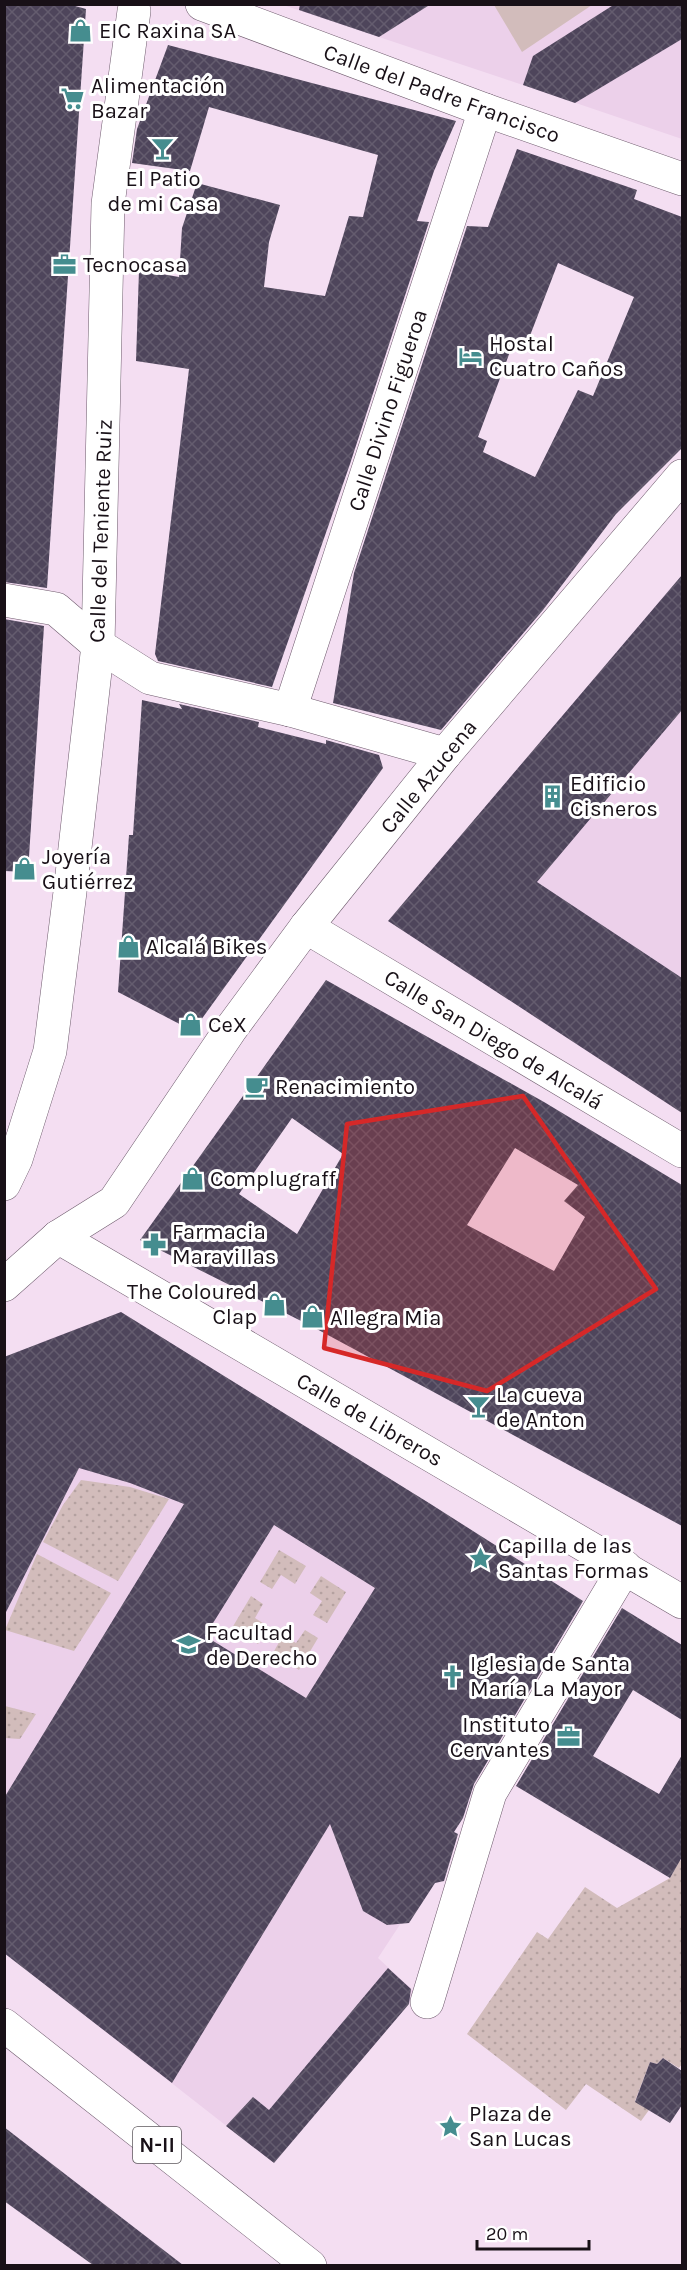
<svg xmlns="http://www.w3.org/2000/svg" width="687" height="2270" font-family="Karla,sans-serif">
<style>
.built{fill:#ecd0ea}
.grass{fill:url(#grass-dots)}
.pitch{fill:#d2bcbb}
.building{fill:url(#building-cross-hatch);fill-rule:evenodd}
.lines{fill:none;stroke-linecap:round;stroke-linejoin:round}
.minor-casing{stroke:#6e5b6d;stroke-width:34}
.major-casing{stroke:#6e5b6d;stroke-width:34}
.minor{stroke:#fff;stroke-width:33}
.major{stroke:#fff;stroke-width:33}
.marked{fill:#d62828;fill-opacity:0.2;stroke:#d62828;stroke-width:4.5;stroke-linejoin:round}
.labels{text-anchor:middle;stroke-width:6;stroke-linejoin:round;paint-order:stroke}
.shield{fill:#fff;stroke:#5d585d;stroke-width:1.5}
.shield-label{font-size:21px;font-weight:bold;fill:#181017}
.poi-label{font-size:22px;fill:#181017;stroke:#fff;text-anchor:start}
.street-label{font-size:22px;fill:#181017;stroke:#fff}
</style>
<defs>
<pattern id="grass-dots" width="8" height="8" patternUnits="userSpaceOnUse" patternTransform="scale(1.5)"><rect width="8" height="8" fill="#d2bcbb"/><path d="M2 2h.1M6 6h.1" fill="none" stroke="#b4a1a0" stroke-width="1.8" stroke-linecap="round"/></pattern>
<pattern id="building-cross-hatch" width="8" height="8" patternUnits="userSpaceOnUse" patternTransform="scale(1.5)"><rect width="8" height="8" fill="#4e455b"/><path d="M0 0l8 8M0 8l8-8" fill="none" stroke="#645c6e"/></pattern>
</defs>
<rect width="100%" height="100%" fill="#f4def2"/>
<g class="built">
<path d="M283,5H682V139L499,77Z"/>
<path d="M682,575V1113L388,921Z"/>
<path d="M121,1312L428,1504L401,1923L378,1958L417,1994L274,2163L5,1953L4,1384L67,1362L39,1343Z"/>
</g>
<g class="grass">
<path d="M81,1480L130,1487L169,1499L118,1581L43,1542L63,1505Z"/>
<path d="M279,1550L306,1566L295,1584L281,1575L272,1589L260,1582Z"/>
<path d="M37,1554L111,1593L74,1651L5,1630Z"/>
<path d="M321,1576L346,1592L327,1623L313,1615L322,1601L310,1593Z"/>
<path d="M251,1596L263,1604L255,1618L269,1627L258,1644L232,1628Z"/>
<path d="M305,1630L318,1638L299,1670L273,1653L283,1635L296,1643Z"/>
<path d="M5,1706L36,1714L20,1739L5,1738Z"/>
<path d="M680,1860L682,1862V2064L679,2068L663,2058L657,2064L650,2062L635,2101L649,2110L641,2121L586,2084L566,2110L467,2034L537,1932L548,1939L585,1887L617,1908L670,1878Z"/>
</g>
<path class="pitch" d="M494,5H592L522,52Z"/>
<g class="building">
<path d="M4,4H68L86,9L47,588L4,582Z"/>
<path d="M300,4H431L379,37L299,10Z"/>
<path d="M615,4H682V39L575,103L523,85L533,56Z"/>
<path d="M168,45L456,121L434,171L417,221L429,222L350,464L272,687L158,661L155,654L189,369L136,361L139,270L179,277L182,228L197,183L280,205L269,242L264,287L325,296L349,216L363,217L378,155L209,107L190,171L132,163L137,129Z"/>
<path d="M517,149L637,190L634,199L682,217V448L616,514L543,610L441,730L333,703L354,573L467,226L488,227ZM558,263L634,297L593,396L578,390L535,477L483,452L487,441L478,437L514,341L526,346Z"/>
<path d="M682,575V710L537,882L682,978V1113L388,921Z"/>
<path d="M4,619L44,626L28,872L4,871Z"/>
<path d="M142,700L182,709L179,704L259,722L258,727L326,744V740L379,755L383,768L193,1031L118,992L129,835H133Z"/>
<path d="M326,980L544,1102L682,1185V1526L313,1327L140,1240ZM292,1118L343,1154L297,1234L239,1194ZM515,1148L578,1185L564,1201L585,1217L554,1271L467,1225Z"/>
<path d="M121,1312L429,1503L583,1601L474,1784L463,1818L454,1832L458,1834L444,1881L435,1883L409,1923L387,1925L363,1911L330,1824L172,2083L4,1953V1798L184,1504L130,1483L79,1468L4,1616V1357ZM274,1525L375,1588L306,1698L205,1636Z"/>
<path d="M622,1608L682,1645V1720L633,1690L593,1756L659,1794L682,1755V1857L670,1878L516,1786Z"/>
<path d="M388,1968L411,1989L409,2004L274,2163L226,2126L253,2097L269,2110Z"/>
<path d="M663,2058L682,2071V2105L670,2123L635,2102L650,2062L657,2064Z"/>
<path d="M4,2127L183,2265H93L4,2201Z"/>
</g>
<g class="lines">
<defs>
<g id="minor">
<path d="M202,4L485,110L682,179"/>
<path d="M4,600L56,609L98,645L150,678L290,710L445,754"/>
<path d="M290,710L485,110"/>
<path d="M306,927L682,1151"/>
<path d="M4,1184L16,1159L50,1051L70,892L98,645L108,204L134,11"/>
<path d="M58,1237L682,1602"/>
<path d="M4,1285L58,1237L114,1202L230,1030L306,927L445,754L682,476"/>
<path d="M427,2002L490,1793L625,1567"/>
</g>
<path id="major" d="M4,2025L310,2266"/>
</defs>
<use href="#minor" class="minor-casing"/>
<use href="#major" class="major-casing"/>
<use href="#minor" class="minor"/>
<use href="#major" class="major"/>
</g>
<path class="marked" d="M523,1096L656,1289L487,1391L324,1348L347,1124Z"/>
<defs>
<symbol id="shop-bare" viewBox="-9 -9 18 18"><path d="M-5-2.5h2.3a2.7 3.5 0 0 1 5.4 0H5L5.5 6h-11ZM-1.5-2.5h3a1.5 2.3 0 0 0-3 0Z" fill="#458d8f" stroke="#fff" stroke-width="2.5" paint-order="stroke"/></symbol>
<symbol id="supermarket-bare" viewBox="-9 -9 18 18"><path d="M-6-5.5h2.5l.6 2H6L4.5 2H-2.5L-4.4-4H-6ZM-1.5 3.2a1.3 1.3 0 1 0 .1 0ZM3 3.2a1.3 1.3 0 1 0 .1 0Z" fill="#458d8f" stroke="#fff" stroke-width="2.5" paint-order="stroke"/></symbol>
<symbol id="bar-bare" viewBox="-9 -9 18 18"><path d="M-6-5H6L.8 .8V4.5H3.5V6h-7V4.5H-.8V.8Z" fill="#458d8f" stroke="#fff" stroke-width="2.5" paint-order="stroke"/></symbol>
<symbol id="office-bare" viewBox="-9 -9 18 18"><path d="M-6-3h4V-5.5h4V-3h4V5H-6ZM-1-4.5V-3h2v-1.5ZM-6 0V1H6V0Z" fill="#458d8f" stroke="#fff" stroke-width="2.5" paint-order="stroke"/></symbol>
<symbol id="hotel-bare" viewBox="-9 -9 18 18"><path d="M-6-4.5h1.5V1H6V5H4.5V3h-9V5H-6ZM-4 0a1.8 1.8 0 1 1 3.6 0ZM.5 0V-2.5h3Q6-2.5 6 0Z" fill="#458d8f" stroke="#fff" stroke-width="2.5" paint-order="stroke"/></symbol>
<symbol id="building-bare" viewBox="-9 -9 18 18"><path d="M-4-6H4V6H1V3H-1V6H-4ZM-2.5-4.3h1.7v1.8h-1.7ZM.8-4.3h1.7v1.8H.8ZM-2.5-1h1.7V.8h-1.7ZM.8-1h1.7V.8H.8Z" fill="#458d8f" stroke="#fff" stroke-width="2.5" paint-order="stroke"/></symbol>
<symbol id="cafe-bare" viewBox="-9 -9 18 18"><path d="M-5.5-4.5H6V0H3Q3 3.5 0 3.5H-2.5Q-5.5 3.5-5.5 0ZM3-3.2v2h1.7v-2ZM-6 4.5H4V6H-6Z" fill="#458d8f" stroke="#fff" stroke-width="2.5" paint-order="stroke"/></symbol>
<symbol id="pharmacy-bare" viewBox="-9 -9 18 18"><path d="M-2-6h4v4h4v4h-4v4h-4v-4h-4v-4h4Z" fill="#458d8f" stroke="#fff" stroke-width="2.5" paint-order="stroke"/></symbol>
<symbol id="sight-bare" viewBox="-9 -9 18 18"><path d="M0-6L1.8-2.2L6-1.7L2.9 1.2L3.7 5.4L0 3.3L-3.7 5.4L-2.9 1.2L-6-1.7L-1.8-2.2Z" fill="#458d8f" stroke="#fff" stroke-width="2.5" paint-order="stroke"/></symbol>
<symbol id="university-bare" viewBox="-9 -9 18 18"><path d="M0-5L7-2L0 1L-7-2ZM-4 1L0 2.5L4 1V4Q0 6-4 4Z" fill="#458d8f" stroke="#fff" stroke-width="2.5" paint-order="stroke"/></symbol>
<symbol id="church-bare" viewBox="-9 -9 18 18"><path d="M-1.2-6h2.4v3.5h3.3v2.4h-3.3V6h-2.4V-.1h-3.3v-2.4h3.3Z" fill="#458d8f" stroke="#fff" stroke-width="2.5" paint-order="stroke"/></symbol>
</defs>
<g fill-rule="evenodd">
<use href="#shop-bare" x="64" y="14" width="33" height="33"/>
<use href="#supermarket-bare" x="56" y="82" width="33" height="33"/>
<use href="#bar-bare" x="146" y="132" width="33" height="33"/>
<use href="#office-bare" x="48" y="248" width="33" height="33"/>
<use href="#hotel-bare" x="454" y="340" width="33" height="33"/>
<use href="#building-bare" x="536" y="780" width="33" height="33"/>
<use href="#shop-bare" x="8" y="852" width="33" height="33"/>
<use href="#shop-bare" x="112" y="930" width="33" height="33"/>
<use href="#shop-bare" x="174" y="1008" width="33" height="33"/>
<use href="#cafe-bare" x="240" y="1070" width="33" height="33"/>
<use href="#shop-bare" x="176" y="1162" width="33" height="33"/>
<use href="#pharmacy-bare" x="138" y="1228" width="33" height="33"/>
<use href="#shop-bare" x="258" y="1288" width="33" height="33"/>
<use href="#shop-bare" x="296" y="1300" width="33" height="33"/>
<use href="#bar-bare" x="462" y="1390" width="33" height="33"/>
<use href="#sight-bare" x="464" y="1542" width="33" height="33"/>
<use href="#university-bare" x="172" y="1628" width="33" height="33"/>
<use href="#church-bare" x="436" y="1660" width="33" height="33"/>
<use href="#office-bare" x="552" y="1720" width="33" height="33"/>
<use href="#sight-bare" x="434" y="2110" width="33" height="33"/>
</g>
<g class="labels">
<rect class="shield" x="133" y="2127" width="48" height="36" rx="4.5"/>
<g class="shield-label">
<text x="157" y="2152">N-II</text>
</g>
<g class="poi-label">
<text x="99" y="38">EIC Raxina SA</text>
<text x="91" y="93">Alimentación<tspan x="91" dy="25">Bazar</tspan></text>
<text x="163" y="186" text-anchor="middle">El Patio<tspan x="163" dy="25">de mi Casa</tspan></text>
<text x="83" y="272">Tecnocasa</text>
<text x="489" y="351">Hostal<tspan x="489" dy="25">Cuatro Caños</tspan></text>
<text x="570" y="791">Edificio<tspan x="570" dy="25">Cisneros</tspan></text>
<text x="42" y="864">Joyería<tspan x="42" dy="25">Gutiérrez</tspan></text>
<text x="146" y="954">Alcalá Bikes</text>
<text x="208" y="1032">CeX</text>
<text x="275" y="1094">Renacimiento</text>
<text x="210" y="1186">Complugraff</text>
<text x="172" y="1239">Farmacia<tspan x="172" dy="25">Maravillas</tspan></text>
<text x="257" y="1299" text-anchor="end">The Coloured<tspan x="257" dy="25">Clap</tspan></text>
<text x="330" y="1325">Allegra Mia</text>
<text x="496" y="1402">La cueva<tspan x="496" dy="25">de Anton</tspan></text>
<text x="498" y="1553">Capilla de las<tspan x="498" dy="25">Santas Formas</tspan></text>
<text x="206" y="1640">Facultad<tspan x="206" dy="25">de Derecho</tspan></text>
<text x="470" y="1671">Iglesia de Santa<tspan x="470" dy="25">María La Mayor</tspan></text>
<text x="550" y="1732" text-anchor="end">Instituto<tspan x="550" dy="25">Cervantes</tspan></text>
<text x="469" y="2121">Plaza de<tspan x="469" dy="25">San Lucas</tspan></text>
</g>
<g class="street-label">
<text transform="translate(442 93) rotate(20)" y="8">Calle del Padre Francisco</text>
<text transform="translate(387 410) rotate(-72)" y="8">Calle Divino Figueroa</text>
<text transform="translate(100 531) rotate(-88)" y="8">Calle del Teniente Ruiz</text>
<text transform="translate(428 776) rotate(-51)" y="8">Calle Azucena</text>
<text transform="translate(494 1039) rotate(31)" y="8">Calle San Diego de Alcalá</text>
<text transform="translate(370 1419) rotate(30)" y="8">Calle de Libreros</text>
</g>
</g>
<rect width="687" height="2270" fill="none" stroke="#181017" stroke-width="12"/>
<path d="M477 2240v9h112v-9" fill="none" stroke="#181017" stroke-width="3"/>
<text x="486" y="2240" font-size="18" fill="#181017" stroke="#ffffff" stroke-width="4.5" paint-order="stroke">20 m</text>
</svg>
